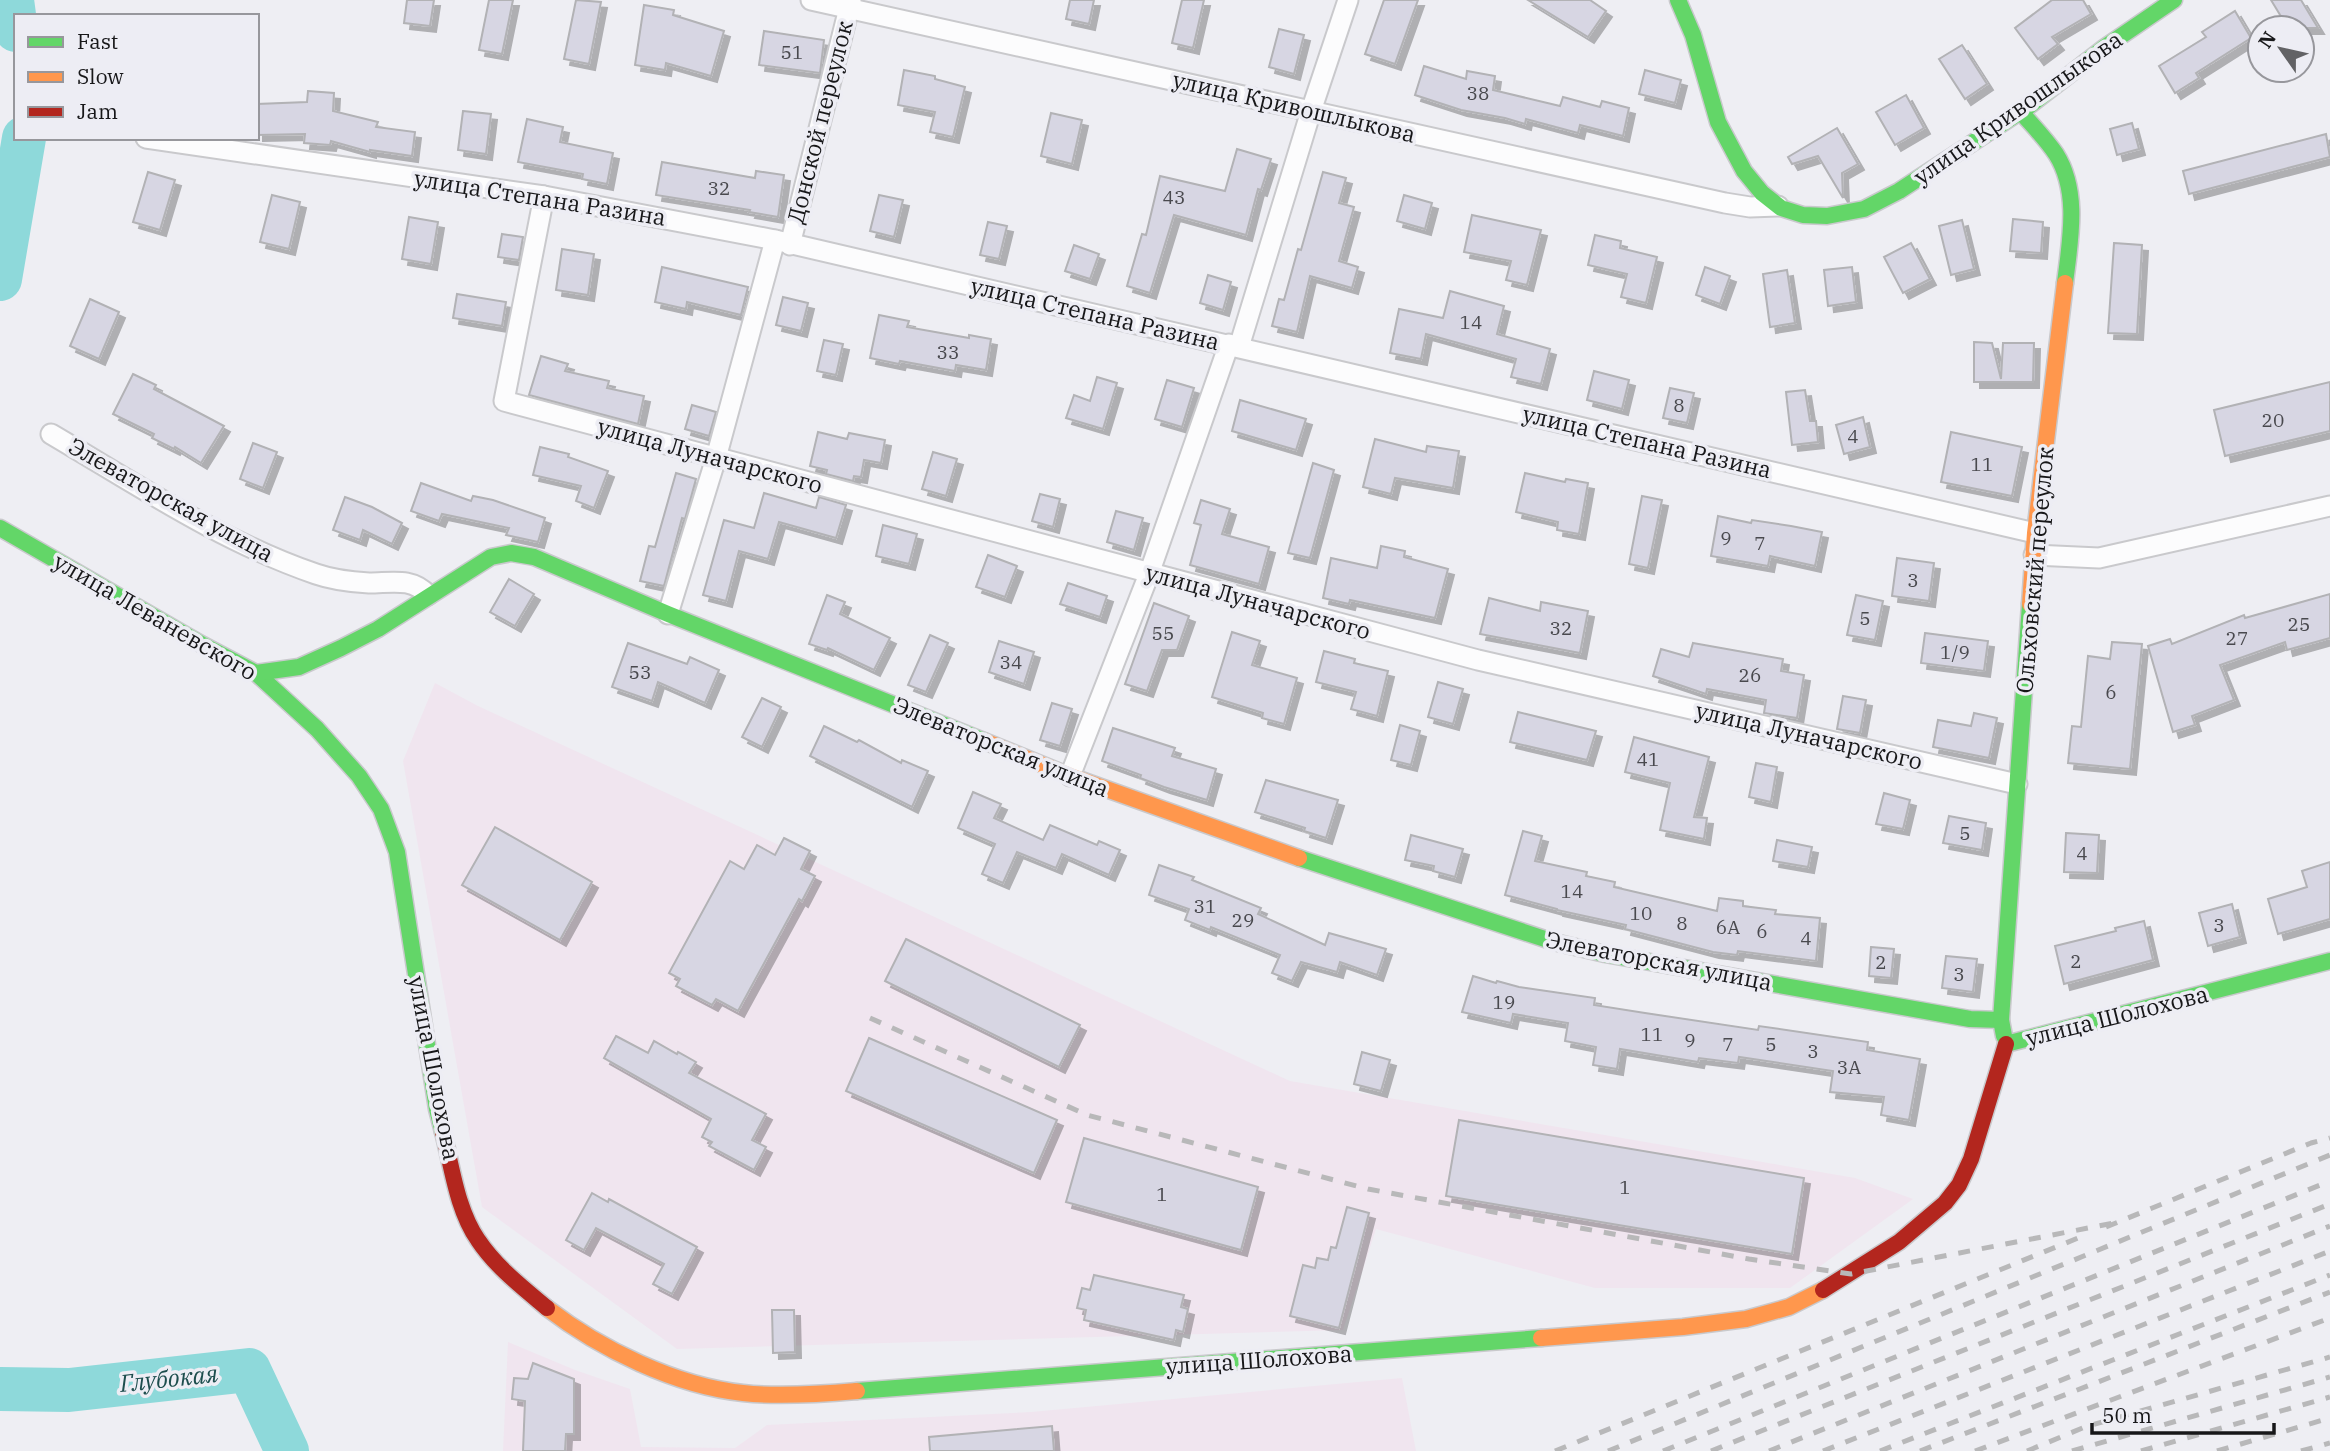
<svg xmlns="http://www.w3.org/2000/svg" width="2330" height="1451" font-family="'IBM Plex Serif',serif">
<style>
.industrial{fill:#f0e5ef}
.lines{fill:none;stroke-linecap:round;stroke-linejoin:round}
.river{stroke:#8ed9da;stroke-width:44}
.building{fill:#d7d6e3;stroke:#b2b2b5;stroke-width:2;filter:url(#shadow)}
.street-casing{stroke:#c9c9cc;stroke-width:23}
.fast-casing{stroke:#c9c9cc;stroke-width:19}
.slow-casing{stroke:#c9c9cc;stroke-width:19}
.jam-casing{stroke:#c9c9cc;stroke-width:19}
.street{stroke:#fcfcfd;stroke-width:19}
.fast{stroke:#63d668;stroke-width:16}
.slow{stroke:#ff974d;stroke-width:16}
.jam{stroke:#b3261e;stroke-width:16}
.rail{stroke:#b8b8b9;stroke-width:5;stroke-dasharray:12 12;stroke-linecap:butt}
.labels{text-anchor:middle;stroke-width:7;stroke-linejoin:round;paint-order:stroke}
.number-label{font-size:19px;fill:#49494e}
.street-label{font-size:23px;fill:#171719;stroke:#ededf4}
.water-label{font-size:24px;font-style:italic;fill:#1d4d4d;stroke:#ededf4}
</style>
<defs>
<filter id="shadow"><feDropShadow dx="6" dy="6" stdDeviation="0" flood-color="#0004"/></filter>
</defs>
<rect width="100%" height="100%" fill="#eeeef3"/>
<g class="industrial">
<path d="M435,683L478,706L1290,1081L1855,1178L1913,1199L1790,1288H1595L1376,1229L1343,1330L677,1349L482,1207L403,761Z"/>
<path d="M508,1342L575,1370L630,1389L641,1447L735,1448L767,1425L1031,1412L1402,1378L1416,1451H503Z"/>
</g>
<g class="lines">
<g class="river">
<path d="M12,0L16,30"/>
<path d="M0,279L24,138"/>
<path d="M0,1389L69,1390L249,1370L287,1451"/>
</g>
</g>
<g class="building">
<path d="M407,0H434L430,26L404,23Z"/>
<path d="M489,0H513L502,54L479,50Z"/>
<path d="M576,0L601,2L589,64L564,59Z"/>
<path d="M1070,0H1094L1089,24L1066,19Z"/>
<path d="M1182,0H1204L1193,48L1172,43Z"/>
<path d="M1384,0H1418L1395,64L1365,54Z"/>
<path d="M1528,0H1590L1606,11L1588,37Z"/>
<path d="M2052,0H2083L2091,14L2052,37L2058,44L2038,59L2015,28Z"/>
<path d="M2271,0H2301L2318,28H2288Z"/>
<path d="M644,5L674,10L673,15L724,31L711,76L666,63L665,70L635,65Z"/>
<path d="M2235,11L2251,38L2196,73L2199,78L2175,93L2159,66L2206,37L2202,32Z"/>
<path d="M1279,29L1304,35L1294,74L1269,67Z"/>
<path d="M764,31L824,40L820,73L759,65Z"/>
<path d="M1962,45L1987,84L1965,99L1939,59Z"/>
<path d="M1424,66L1466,79L1467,71L1495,76L1493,90L1560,106L1563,97L1600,107L1602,101L1629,108L1623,136L1580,125L1578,133L1526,119L1525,124L1505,118L1461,110L1415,95Z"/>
<path d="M904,70L935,76V79L965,87L953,137L930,132L935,112L898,105Z"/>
<path d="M1645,70L1681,80L1675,103L1639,94Z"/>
<path d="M308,91L334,93L333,111L378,122L376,127L415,132L412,156L370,150V152L331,141L330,145L304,143L305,134L257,135V104L307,102Z"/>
<path d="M1906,95L1924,128L1895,145L1876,112Z"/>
<path d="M463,111L491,114L486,154L458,150Z"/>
<path d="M1051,113L1082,120L1072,164L1041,156Z"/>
<path d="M527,119L563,127L560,142L613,153L607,184L582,179L583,174L518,162Z"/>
<path d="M2132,123L2139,149L2117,155L2110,129Z"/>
<path d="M1837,128L1858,164L1842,173L1843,198L1818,156L1792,164L1788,157Z"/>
<path d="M2326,134L2330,157L2189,194L2183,171Z"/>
<path d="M1237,149L1271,159L1261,190L1258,189L1246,235L1174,215L1150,293L1127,286L1142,234L1146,235L1160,176L1225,191Z"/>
<path d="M662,162L755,178L756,171L784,175L778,217L749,212L750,210L656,195Z"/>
<path d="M148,172L175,180L160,230L133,222Z"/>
<path d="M1323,172L1346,178L1339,203L1354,207L1339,261L1358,267L1352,288L1310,276L1297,332L1272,326L1279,299L1284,300L1298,249L1301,250Z"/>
<path d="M272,195L300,202L289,249L260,242Z"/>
<path d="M879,195L903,200L894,237L870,231Z"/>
<path d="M1404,195L1432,203L1425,229L1397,221Z"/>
<path d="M1472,215L1541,230L1527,285L1506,280L1511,261L1464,252Z"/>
<path d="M409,217L438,222L431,264L402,259Z"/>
<path d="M2013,219L2043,222L2041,253L2010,251Z"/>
<path d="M1962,220L1974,269L1951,275L1939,226Z"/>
<path d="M988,222L1007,226L999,259L980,255Z"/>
<path d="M502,234L523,237L519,260L498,257Z"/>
<path d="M1595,235L1621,241L1620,248L1657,257L1646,303L1621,297L1627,274L1588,265Z"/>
<path d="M1911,243L1930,279L1903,293L1884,257Z"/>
<path d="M2114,243L2142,245L2137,334L2108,333Z"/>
<path d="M1074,245L1099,254L1090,279L1065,271Z"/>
<path d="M562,249L594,254L588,295L556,290Z"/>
<path d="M662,267L748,287L741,315L687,302L686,309L655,302Z"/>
<path d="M1705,267L1730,276L1720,304L1696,295Z"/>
<path d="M1852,267L1856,302L1828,306L1824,270Z"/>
<path d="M1787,270L1795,323L1770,327L1763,274Z"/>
<path d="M1208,275L1231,282L1223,310L1200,303Z"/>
<path d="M1450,291L1504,306L1497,334L1550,349L1541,384L1511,377L1516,359L1426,334L1421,359L1390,353L1399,309L1443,318Z"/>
<path d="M457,294L506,302L502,326L453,318Z"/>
<path d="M783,297L808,303L801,331L776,325Z"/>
<path d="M90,299L119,312L99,359L70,346Z"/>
<path d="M879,315L909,321L907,327L969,338V335L991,339L986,370L956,365L955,371L900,361L899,364L870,358Z"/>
<path d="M824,340L843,344L836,375L817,371Z"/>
<path d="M1974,342L1992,343L2001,379L2003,343H2034L2033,382H1974Z"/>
<path d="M541,356L568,364L565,371L609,381L607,388L644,396L638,424L529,395Z"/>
<path d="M1594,371L1629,380L1622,409L1587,400Z"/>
<path d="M133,374L156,385L154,389L224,426L201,463L175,447L174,449L152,438L154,434L113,414Z"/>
<path d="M1097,377L1117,383L1103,429L1066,418L1074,395L1090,401Z"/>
<path d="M1167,380L1194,388L1182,427L1155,419Z"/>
<path d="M2330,382V431L2225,456L2214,410Z"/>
<path d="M1670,388L1694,393L1687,423L1663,418Z"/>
<path d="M1805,390L1810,421H1816L1818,442L1792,445L1786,392Z"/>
<path d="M1240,400L1306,419L1296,450L1232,431Z"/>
<path d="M692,405L716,412L709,436L685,429Z"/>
<path d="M1863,417L1870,447L1844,454L1836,425Z"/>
<path d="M818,432L847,439L849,433L885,440L881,463L864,460L861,477L854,476L853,481L826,474L827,470L810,466Z"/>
<path d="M1951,432L2022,447L2012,496L1941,482Z"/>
<path d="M1375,439L1426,452L1427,446L1459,451L1453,488L1395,478L1391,494L1363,487Z"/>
<path d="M253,443L277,452L263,488L240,479Z"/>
<path d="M540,447L569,454L568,457L608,471L594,508L576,501L581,486L533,475Z"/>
<path d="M933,452L957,459L946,496L922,489Z"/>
<path d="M1313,463L1334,470L1310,558L1288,553Z"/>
<path d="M676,473L696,479L685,519L682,518L664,586L640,581L649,546L655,547Z"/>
<path d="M1525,473L1565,482L1566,479L1588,483L1579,534L1557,530L1558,522L1516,512Z"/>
<path d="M421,483L471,501L473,496L493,500L545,518L538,542L506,535L509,528L442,514L439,521L411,511Z"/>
<path d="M764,493L816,508L819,497L846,505L836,538L779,522L768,559L739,551L726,601L703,595L724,520L754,528Z"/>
<path d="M1040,494L1060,499L1053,527L1032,521Z"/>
<path d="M1642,496L1662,500L1648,568L1629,564Z"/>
<path d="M345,497L372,507L402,523L392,544L363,530L360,540L333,530Z"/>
<path d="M1201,500L1230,509L1222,534L1269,547L1259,584L1190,565L1201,525L1194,523Z"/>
<path d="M1116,511L1143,518L1134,550L1107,542Z"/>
<path d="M1718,516L1751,523L1752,520L1791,526L1822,532L1815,566L1770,556L1768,566L1711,556Z"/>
<path d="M883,525L917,534L909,564L876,556Z"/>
<path d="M1381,546L1405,551L1404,557L1448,569L1435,618L1350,600L1349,604L1323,598L1331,558L1377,568Z"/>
<path d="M988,555L1017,566L1005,597L976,587Z"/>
<path d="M1897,558L1934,563L1929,601L1892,596Z"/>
<path d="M509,579L534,594L515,626L490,612Z"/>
<path d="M1068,583L1107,596L1100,617L1060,604Z"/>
<path d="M2330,594V638L2287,650L2285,642L2220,665L2234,700L2192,716L2195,725L2173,732L2148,646L2170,639L2172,644L2244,615L2245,618Z"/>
<path d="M827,595L845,602L840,614L890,638L874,670L828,648L827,650L809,644Z"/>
<path d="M1856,595L1883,601L1875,640L1847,635Z"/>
<path d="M1489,598L1540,611L1541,602L1588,611L1580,653L1480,634Z"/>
<path d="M1154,603L1189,616L1177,650H1162L1147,691L1125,684Z"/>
<path d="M1232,632L1260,641L1252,665L1297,678L1284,724L1262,718L1263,713L1212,697Z"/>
<path d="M1925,633L1988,641L1984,671L1921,663Z"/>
<path d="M930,635L948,643L926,692L908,685Z"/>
<path d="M999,641L1034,652L1024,684L989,672Z"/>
<path d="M2112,642L2142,644L2130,769L2068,763L2072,726L2081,727L2088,656L2110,659Z"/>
<path d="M628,643L687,664L690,657L719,670L705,703L658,682L652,701L612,687Z"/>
<path d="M1693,643L1783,659L1781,671L1804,675L1797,718L1764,713L1766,700L1707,689L1706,694L1653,676L1661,649L1689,657Z"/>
<path d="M1324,651L1355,659L1354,663L1388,671L1377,716L1351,709L1356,692L1316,682Z"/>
<path d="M1438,682L1463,689L1453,724L1428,717Z"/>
<path d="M1843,696L1866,700L1860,733L1837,729Z"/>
<path d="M762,698L781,707L762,747L742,737Z"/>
<path d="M1052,703L1072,709L1060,746L1040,740Z"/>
<path d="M1518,712L1596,731L1587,760L1510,742Z"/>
<path d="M1974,713L1997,718L1989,758L1933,747L1938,720L1971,726Z"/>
<path d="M1400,725L1420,731L1411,765L1391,760Z"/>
<path d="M824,726L857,742L859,740L901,763L902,760L928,771L912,807L810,756Z"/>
<path d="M1113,728L1175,748L1172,756L1216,769L1207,800L1164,787L1140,778L1141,775L1102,761Z"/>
<path d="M1634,737L1709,757L1694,817L1707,818L1704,839L1660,830L1670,783L1625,772Z"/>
<path d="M1756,763L1777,767L1771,802L1749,797Z"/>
<path d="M1266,780L1338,800L1326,838L1304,831L1305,828L1255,812Z"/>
<path d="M973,792L1001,804L994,818L1043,840L1050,825L1097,845L1099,841L1120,850L1109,875L1062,854L1056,868L1017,852L1003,883L982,874L995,844L958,828Z"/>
<path d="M1884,793L1910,800L1903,829L1876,824Z"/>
<path d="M1949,816L1986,823L1982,850L1943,843Z"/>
<path d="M495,827L592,882L560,940L462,885Z"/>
<path d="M1523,831L1542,836L1535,861L1587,872L1586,876L1615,882L1614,887L1717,911L1719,898L1743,901V906L1776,910L1775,914L1820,918L1816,961L1738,951L1737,955L1713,952L1625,929L1626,925L1557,910V909L1505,895Z"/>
<path d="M2066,833L2099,835L2097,873L2064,872Z"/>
<path d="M1411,835L1463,849L1455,877L1433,871L1434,866L1405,860Z"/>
<path d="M784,838L810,851L801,869L815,876L802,901L799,899L738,1011L716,999L712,1005L676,986L680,979L669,973L730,861L744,869L757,845L775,855Z"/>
<path d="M1777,840L1812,847L1808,867L1773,861Z"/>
<path d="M2330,862V919L2278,934L2268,899L2307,887L2302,871Z"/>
<path d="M1159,865L1194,877L1192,880L1261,908L1258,914L1325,945L1329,933L1386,949L1377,975L1340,962L1337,972L1301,962L1292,981L1272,973L1280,955L1211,927L1210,930L1185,920L1189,909L1149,895Z"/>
<path d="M2232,904L2240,937L2208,946L2199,913Z"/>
<path d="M2144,921L2153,960L2064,984L2055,946L2116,931L2115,928Z"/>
<path d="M906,939L1080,1025L1059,1067L885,981Z"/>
<path d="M1871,947L1894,949L1891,978L1869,976Z"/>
<path d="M1946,956L1977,959L1973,992L1942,988Z"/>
<path d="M1473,976L1496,983L1497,981L1519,987L1595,998L1594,1005L1645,1013L1758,1030L1759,1026L1868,1042L1867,1050L1920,1059L1909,1120L1881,1115L1884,1097L1830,1092L1833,1071L1739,1057L1738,1063L1699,1058L1698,1062L1620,1049L1617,1069L1593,1065L1596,1047L1565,1041L1568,1023L1513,1014L1511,1023L1462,1012Z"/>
<path d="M616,1036L648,1053L654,1041L677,1054L678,1052L696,1062L689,1073L766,1114L752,1140L766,1147L754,1170L709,1146L712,1142L702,1137L711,1119L604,1058Z"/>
<path d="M869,1038L1057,1120L1034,1173L846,1091Z"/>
<path d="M1362,1052L1390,1060L1381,1091L1354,1084Z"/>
<path d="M1459,1120L1804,1178L1792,1254L1446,1196Z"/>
<path d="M1084,1138L1258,1187L1241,1250L1066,1202Z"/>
<path d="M592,1193L608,1202L609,1199L697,1247L672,1294L653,1284L664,1264L596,1228L584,1250L566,1240Z"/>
<path d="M1347,1207L1369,1213L1339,1328L1290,1316L1303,1265L1315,1268L1317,1258L1328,1260L1331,1247L1336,1248Z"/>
<path d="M1094,1275L1184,1295L1181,1307L1188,1309L1183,1332L1176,1330L1174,1340L1084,1320L1086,1310L1077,1308L1082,1288L1090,1290Z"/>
<path d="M772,1310H794L795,1352L773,1353Z"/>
<path d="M533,1363L574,1379V1434H566L565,1451H523L525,1401L512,1399L514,1378L528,1379Z"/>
<path d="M1052,1426L1054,1451H930L929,1437Z"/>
</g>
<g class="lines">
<defs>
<g id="street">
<path d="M811,0L1725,203L1750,207L1778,206"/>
<path d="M146,138L544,196L775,240L2035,533"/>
<path d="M544,196L504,401L1478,660L2017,784"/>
<path d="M790,245L851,0"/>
<path d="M1239,347L1311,111L1348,0"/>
<path d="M51,434C136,484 222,542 316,574C333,580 351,582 369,583C391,583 412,577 428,595"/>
<path d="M2034,555L2099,558L2330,506"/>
<path d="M668,614L716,458L775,240"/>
<path d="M1070,776L1149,574L1229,344"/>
</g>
<g id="fast">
<path d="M1678,0L1693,35L1718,122L1744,171L1762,193L1781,208L1803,215L1827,216L1864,209L1899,191L2029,106L2105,47L2174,0"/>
<path d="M2021,112C2033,126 2046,139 2056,154C2080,192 2070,241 2065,283"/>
<path d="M0,528L201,644L256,673L317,729L359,776L381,809L397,852L437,1109L443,1132"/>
<path d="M256,673L299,667L341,648L378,629L491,557L511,553L534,557L668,614L984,741"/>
<path d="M1299,858L1554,942L1605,954L1970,1019L2001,1020"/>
<path d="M2004,1036L2001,1020L2030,604"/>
<path d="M2006,1044L2330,961"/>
<path d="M857,1391L1541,1338"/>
</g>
<g id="slow">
<path d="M2030,604L2035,533L2065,283"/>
<path d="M984,741L1070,776L1299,858"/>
<path d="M547,1308C600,1349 676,1386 743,1393C778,1397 822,1394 857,1391"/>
<path d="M1541,1338L1683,1327L1746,1319L1789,1307L1823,1290"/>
</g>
<g id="jam">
<path d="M443,1132C452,1167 457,1210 478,1240C496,1267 522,1287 547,1308"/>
<path d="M1823,1290L1899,1242L1945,1203L1959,1185L1971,1159L2006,1044"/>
</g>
</defs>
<use href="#street" class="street-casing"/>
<use href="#fast" class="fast-casing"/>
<use href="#slow" class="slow-casing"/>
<use href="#jam" class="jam-casing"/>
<use href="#street" class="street"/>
<use href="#fast" class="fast"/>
<use href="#slow" class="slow"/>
<use href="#jam" class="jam"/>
<g class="rail">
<path d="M870,1018L1087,1115L1368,1189L1749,1259L1851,1274L2114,1223"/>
<path d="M2106,1227L2311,1143L2330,1138"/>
<path d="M1555,1451L2083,1236"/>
<path d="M1608,1451L2330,1155"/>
<path d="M1663,1451L2330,1181"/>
<path d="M1711,1451L2330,1204"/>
<path d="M1769,1451L2330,1226"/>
<path d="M1823,1451L2330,1251"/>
<path d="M1880,1451L2330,1275"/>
<path d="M1920,1451L2330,1292"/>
<path d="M1975,1451L2330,1318"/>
<path d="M2027,1451L2085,1427L2330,1357"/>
<path d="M2072,1451L2330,1377"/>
<path d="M2141,1451L2330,1397"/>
<path d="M2217,1451L2330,1418"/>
<path d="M2301,1451L2330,1443"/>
</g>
</g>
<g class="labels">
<g class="number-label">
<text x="792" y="59">51</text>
<text x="1478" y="100">38</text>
<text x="719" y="195">32</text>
<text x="1174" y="204">43</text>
<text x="1471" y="329">14</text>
<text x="948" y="359">33</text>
<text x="1679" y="412">8</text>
<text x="2273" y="427">20</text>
<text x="1853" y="443">4</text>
<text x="1982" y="471">11</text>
<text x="1726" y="545">9</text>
<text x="1760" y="550">7</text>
<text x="1913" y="587">3</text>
<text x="1865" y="625">5</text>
<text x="2299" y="631">25</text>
<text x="1561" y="635">32</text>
<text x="1163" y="640">55</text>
<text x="2237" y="645">27</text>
<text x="1955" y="659">1/9</text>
<text x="1011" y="669">34</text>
<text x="640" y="679">53</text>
<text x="1750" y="682">26</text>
<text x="2111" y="699">6</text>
<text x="1648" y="766">41</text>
<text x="1965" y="840">5</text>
<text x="2082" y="860">4</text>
<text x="1572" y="898">14</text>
<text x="1205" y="913">31</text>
<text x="1641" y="920">10</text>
<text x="1243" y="927">29</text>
<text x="1682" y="930">8</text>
<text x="2219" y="932">3</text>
<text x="1728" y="934">6А</text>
<text x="1762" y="938">6</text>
<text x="1806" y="945">4</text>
<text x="2076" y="968">2</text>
<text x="1881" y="969">2</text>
<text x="1959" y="981">3</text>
<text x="1504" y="1009">19</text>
<text x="1652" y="1041">11</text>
<text x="1690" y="1047">9</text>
<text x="1728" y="1051">7</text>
<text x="1771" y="1051">5</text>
<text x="1813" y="1058">3</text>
<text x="1849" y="1074">3А</text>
<text x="1625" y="1194">1</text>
<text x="1162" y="1201">1</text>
</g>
<g class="street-label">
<text transform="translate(1294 107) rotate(13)" y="8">улица Кривошлыкова</text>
<text transform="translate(2018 108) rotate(-35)" y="8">улица Кривошлыкова</text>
<text transform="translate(820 122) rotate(-76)" y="8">Донской переулок</text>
<text transform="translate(540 198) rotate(9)" y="8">улица Степана Разина</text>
<text transform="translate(1095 314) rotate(13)" y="8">улица Степана Разина</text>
<text transform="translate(1647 442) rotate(13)" y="8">улица Степана Разина</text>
<text transform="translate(710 456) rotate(15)" y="8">улица Луначарского</text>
<text transform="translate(171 500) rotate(29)" y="8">Элеваторская улица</text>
<text transform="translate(2035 570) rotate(-85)" y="8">Ольховский переулок</text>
<text transform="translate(1258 602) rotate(15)" y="8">улица Луначарского</text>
<text transform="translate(155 617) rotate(30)" y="8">улица Леваневского</text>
<text transform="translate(1809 736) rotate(13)" y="8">улица Луначарского</text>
<text transform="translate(1001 747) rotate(22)" y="8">Элеваторская улица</text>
<text transform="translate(1659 961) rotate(11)" y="8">Элеваторская улица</text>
<text transform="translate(2117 1016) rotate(-14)" y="8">улица Шолохова</text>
<text transform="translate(434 1068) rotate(79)" y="8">улица Шолохова</text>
<text transform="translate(1259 1360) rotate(-4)" y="8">улица Шолохова</text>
</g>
<g class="water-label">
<text transform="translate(169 1379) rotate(-6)" y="8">Глубокая</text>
</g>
</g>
<rect x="14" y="14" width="245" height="126" fill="#ededf4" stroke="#97979c" stroke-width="2"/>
<rect x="28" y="37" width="35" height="10" fill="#63d668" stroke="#97979c" stroke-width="2"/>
<text x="77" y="49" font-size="21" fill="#171719">Fast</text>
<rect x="28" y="72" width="35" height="10" fill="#ff974d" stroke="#97979c" stroke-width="2"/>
<text x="77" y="84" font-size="21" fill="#171719">Slow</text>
<rect x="28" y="107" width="35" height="10" fill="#b3261e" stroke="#97979c" stroke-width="2"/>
<text x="77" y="119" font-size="21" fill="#171719">Jam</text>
<g transform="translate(2281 49) rotate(304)"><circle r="33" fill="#ededf4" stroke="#97979c" stroke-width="2"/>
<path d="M0-5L12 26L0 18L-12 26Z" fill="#626265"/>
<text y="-10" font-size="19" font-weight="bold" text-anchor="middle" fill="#171719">N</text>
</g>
<path d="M2092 1423v10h182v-10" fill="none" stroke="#171719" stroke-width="3.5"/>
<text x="2102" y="1423" font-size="21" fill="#171719" stroke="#ededf4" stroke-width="5" paint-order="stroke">50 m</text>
</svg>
